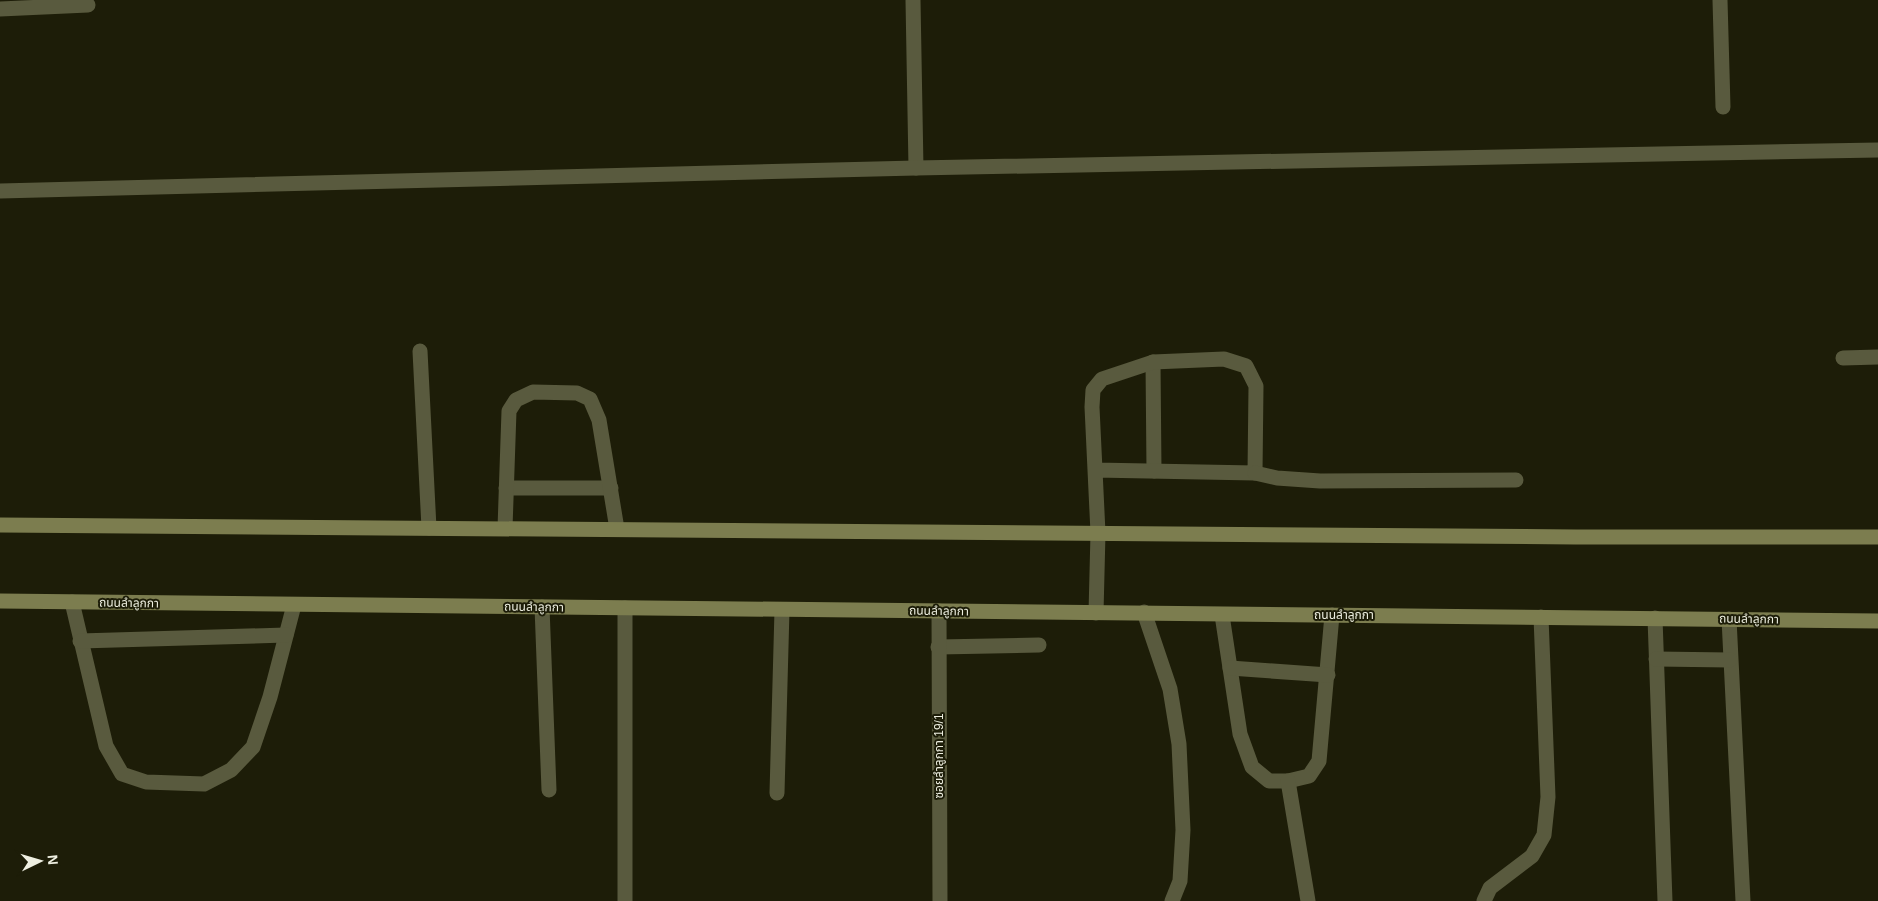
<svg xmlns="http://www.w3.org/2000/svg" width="1878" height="901" font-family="Arial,'Noto Sans Thai',sans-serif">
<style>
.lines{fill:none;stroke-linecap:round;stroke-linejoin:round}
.lane{stroke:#595a3e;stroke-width:15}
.street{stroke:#595a3e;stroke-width:15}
.secondary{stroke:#7c7d4f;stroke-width:15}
.labels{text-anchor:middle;stroke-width:4;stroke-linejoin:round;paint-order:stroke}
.street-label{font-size:12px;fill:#eeefe1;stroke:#1d1d08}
</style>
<rect width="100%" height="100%" fill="#1d1d08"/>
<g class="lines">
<g class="lane">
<path d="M1720,0L1723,107"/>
<path d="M420,351L429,528"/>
<path d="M1843,358L1878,357"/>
<path d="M1153,362L1154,471"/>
<path d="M1095,470L1255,473L1256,386L1246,366L1224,359L1153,362L1102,379L1093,390L1092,407L1098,533L1096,613"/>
<path d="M1255,473L1277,478L1320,481L1516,480"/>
<path d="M506,488H611"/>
<path d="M505,528L509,411L516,400L533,392L577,393L590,399L599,420L617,529"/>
<path d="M72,602L106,746L122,774L146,782L204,784L231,770L253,747L270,697L294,605"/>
<path d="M1222,615L1240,734L1252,767L1269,781H1288L1309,776L1319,761L1332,615"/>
<path d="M1655,618L1665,901"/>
<path d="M1729,619L1743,901"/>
<path d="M80,641L286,635"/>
<path d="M938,647L1039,645"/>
<path d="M1656,659L1730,660"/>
<path d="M1230,668L1328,675"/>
<path d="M1288,781L1308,901"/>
<path d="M625,901V608"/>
<path d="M1484,901L1490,888L1532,856L1544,835L1548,797L1541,617"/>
</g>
<g class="street">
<path d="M913,0L916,168"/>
<path d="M0,9L88,5"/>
<path d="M0,191L916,168L1878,150"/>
<path d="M542,607L549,790"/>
<path d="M939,611L940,901"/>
<path d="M1144,612L1170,689L1179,744L1183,830L1180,881L1172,901"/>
<path d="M777,793L782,610"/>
</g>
<g class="secondary">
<path d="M0,525L1576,537H1878"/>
<path d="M0,601L1878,621"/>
</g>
</g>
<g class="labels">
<g class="street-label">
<text transform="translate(129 603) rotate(1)" y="4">ถนนลำลูกกา</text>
<text transform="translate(534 607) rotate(1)" y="4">ถนนลำลูกกา</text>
<text transform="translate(939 611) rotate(1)" y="4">ถนนลำลูกกา</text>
<text x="1344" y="619">ถนนลำลูกกา</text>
<text transform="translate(1749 619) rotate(1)" y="4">ถนนลำลูกกา</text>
<text transform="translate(939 756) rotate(-90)" y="4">ซอยลำลูกกา 19/1</text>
</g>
</g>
<g transform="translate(40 861) rotate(85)" stroke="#1d1d08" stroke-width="4" paint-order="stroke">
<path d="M0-4L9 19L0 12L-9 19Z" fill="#eeefe1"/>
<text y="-8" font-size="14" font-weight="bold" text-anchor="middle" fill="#eeefe1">N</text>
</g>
</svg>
